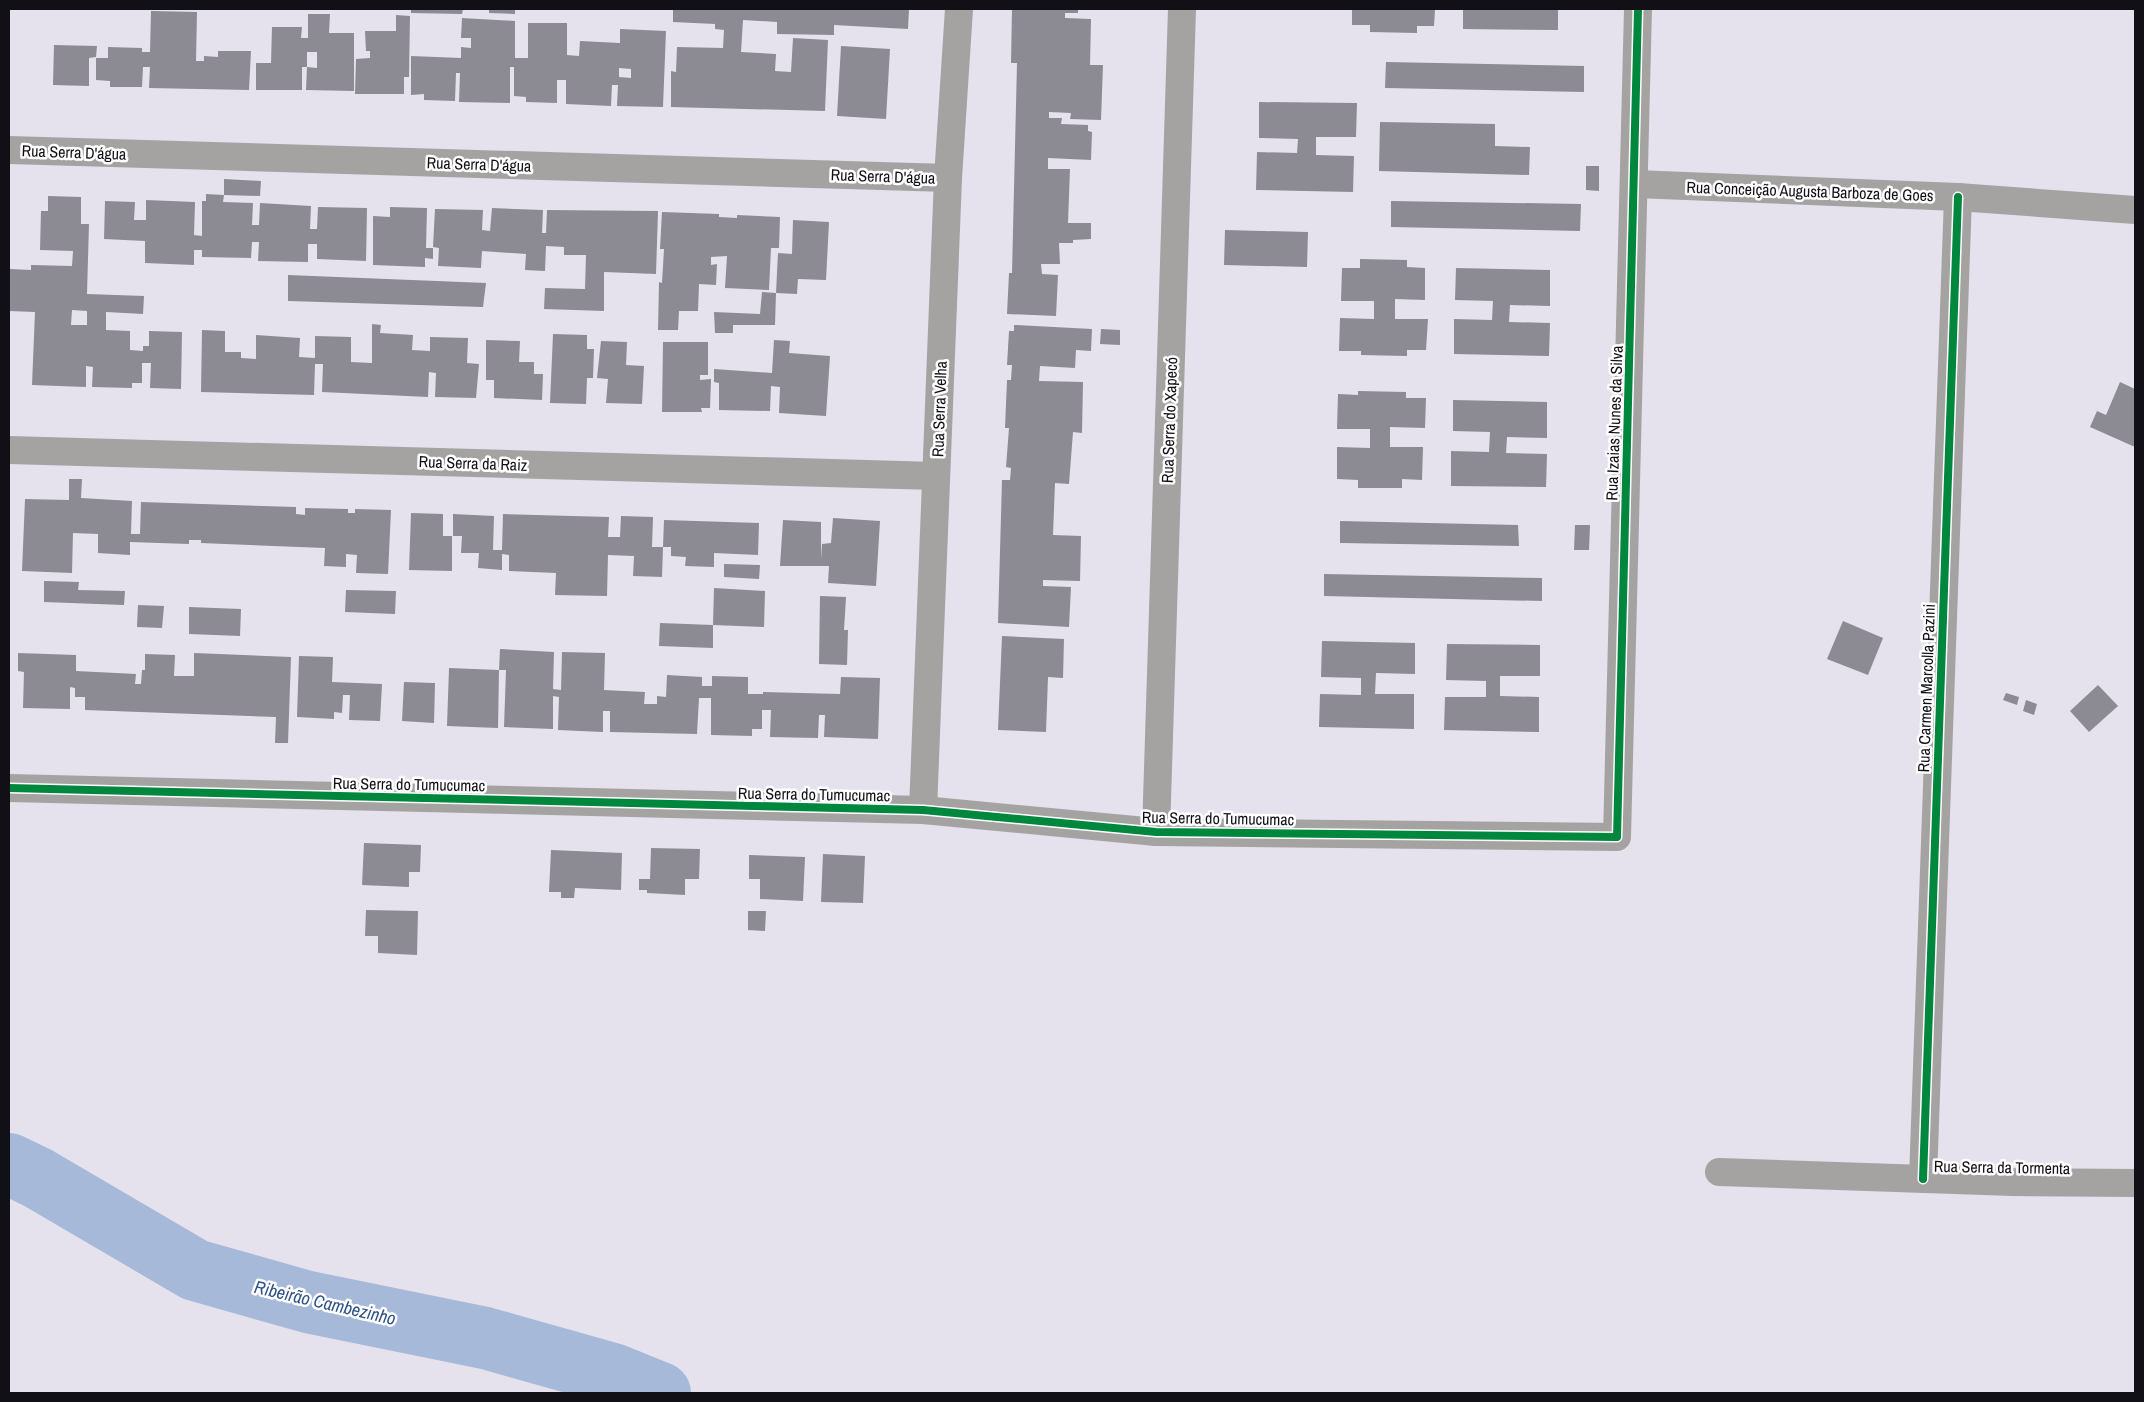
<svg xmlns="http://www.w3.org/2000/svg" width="2144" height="1402" font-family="'Archivo Narrow',sans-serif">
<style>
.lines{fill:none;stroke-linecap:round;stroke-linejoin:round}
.river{stroke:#a7b9d9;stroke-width:62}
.building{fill:#8c8a93;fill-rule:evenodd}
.minor{stroke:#a5a2a2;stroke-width:28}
.cycleway-casing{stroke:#fff;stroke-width:11}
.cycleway{stroke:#00873e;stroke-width:8}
.labels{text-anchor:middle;stroke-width:5;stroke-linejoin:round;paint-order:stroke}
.street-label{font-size:16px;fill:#111016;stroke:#fff}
.water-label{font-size:18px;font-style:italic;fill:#2f5286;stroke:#fff}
</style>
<rect width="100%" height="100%" fill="#e5e2ee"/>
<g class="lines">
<path class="river" d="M9,1164L38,1178L195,1270L308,1302L485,1338L613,1374L660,1393"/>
</g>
<g class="building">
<path d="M411,9H463L462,14L411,13Z"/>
<path d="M489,9H515V14L489,13Z"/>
<path d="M673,9H909L908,29L834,25V35L777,34V22L743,20L741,52L776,54L775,71L791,72L793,38L828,40L825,111L671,107V71L676,72L677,47L723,48L724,30L715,29V24L673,22Z"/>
<path d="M1012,9H1078V13H1065V18L1091,19L1090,65H1103L1101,120L1070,119L1071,113L1049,112V118H1062L1061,124L1088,125V131L1092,132L1091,160L1048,158V169H1070L1068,223H1091V239L1073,240V243H1059L1060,264H1041L1042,274L1058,275L1056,316L1007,314L1009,273H1012L1017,63H1011Z"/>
<path d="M1352,9H1435L1434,26H1417V33L1370,32V25H1352Z"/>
<path d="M1463,9H1558V30L1463,29Z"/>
<path d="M151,11L197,12L196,61H204V56L218,57V51H251L249,90L149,88L150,67H143L142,87H110V81L96,80V58H108V47L142,48V52H150Z"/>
<path d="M308,14H330L329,33H354V91L306,90L307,67L317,68V52H307V67H302V90H256V63H271L272,27H302L301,38H308Z"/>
<path d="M396,15L410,16L409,77H404V94H355L356,59L370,58V51H366L365,31H396Z"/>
<path d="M462,18L515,21V58H528V23H567V55L579,56L580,41L620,43V29L666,31L663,107L617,106L618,85H612L611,106L566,104V80H557V103L526,102V97L514,96V67H510V103L459,102L460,73H456L455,101L424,100V94L411,95V56L461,58V47L471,48V38H461ZM619,68L631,69V78L619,77Z"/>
<path d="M54,45L97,46L96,57L89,58V86L53,85Z"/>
<path d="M841,46L890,49L886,119L837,116Z"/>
<path d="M1386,62L1584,66V92L1385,88Z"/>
<path d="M1259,102L1357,103L1356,137H1316V155L1354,156L1353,192L1256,190L1257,152L1297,153L1298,139L1259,138Z"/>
<path d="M1380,122L1495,124V146L1530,147L1529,175L1379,171Z"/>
<path d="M1586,166H1599V191L1586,190Z"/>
<path d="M224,179L261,181L260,196L224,195Z"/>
<path d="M206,194L224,195L223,202L253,203L252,225H259L260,203L311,206L310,229H317L318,207L367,208L366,261L317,259V244H308V262L258,261L259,242H252L251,258L202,257V250H194V265L145,263V241L104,239L105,201L135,202L134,220H146V200L195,202L194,235L202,236V201H206Z"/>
<path d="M48,196L81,197V224H89L87,294L144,296L143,314L106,312V330L130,331V350L143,351V346H149V331L182,332L181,389L150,388L151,363H142V383H132V388L92,387L93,367L86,366V387L32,385L35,312L9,311L10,269L31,270V265L72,266L73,251L40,250L41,211H48ZM72,310L87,311V325H71Z"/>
<path d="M1391,201L1581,204L1580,231L1391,227Z"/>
<path d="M390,207L427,208L426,248H433V259L425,258V267L373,265V216L390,217Z"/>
<path d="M492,208L543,210L542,233H546L547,210L658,211L656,274L604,272V311L544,309L545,288L585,289L586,255H564V247L546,246L545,271L525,270L526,254L482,251L481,268L438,266L439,248L433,247L435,209L483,210L482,230L490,231Z"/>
<path d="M662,212L719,214V217L737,218V215L780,217L779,248H771L769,290L725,288L727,256L711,257V265L717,264L716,285L699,284L698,311H679L678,330H658L659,282L662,283L664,249H660Z"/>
<path d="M793,220L829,222L826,280L798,279L797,294L776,293L778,253L792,254Z"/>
<path d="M1225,230L1308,232L1307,267L1224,265Z"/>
<path d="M1360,259L1407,260V267L1425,268V300L1395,299V319H1428L1426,350H1407V356L1361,355V351H1339L1340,318L1374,319V301H1341L1342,268H1360Z"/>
<path d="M1456,268L1550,270V306L1510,305L1509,322L1550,323L1549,356L1454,354V319L1492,320L1493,301L1455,300Z"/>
<path d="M288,275L486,283L483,307L288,301Z"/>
<path d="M762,292L776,293L775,325H733V333H715L714,312L760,314Z"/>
<path d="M372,324L381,325L380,333L413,335L412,350L430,351V337L468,338L467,363L479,364L476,398L435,397L436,373L429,372L428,397L322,392L323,364H315L314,395L201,392L202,330L225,331V352H241V358L256,359V335L300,338L299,357L315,358V336L351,337V362L372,363Z"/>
<path d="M1014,325L1092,329L1091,351L1076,350L1075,368L1040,366L1039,381L1083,382L1082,433L1073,432L1069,484L1055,483L1053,535L1081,536L1080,581L1043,580V586L1071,587L1069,627L998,623L1002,480H1010L1011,468L1006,467L1009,428H1005L1007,380H1011L1012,365H1007L1009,331H1014Z"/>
<path d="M1101,329L1120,330V345L1100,344Z"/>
<path d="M553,334L587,335V349H594L593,378H587L586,404L550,403Z"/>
<path d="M486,340L520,341L519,362H534V374H543L542,400L494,398V380H486Z"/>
<path d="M774,340L790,341L789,353L830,356L826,416L779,413L780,387L771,386L770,411L719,410V383L714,382V369L772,373Z"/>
<path d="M601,341L627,342L626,365L644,366L642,404L606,403L608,379L597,378Z"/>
<path d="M663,342H708V375H700V380L711,379L710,408H701L702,412H662Z"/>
<path d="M2120,382L2135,389V447L2090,427L2097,411L2106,415Z"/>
<path d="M1358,391L1406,392V398H1426L1425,428L1390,427V447H1423L1422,480L1402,479V488H1358V480L1337,479V447L1370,448V429H1337L1338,394L1358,395Z"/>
<path d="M1453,400L1547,402V438L1507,437L1506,453L1547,454L1546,487L1451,486V451L1489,452L1490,432L1453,431Z"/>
<path d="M69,479H82L81,498L132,501L131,534H140L141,502L296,507V514L305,515V508L348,509V513H355V509L391,510L388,574L356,573L357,555L346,554V567L324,566L325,548L201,543V540H189V544L130,542V555L98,553V534L73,533L72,573L22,571L25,499L69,500Z"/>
<path d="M411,513L443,514V536H452V571L409,570Z"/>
<path d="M453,514L494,516L493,550H502L503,514L609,517L608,537H620L621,516L653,517L652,547H663L662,577L633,576L634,556L608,555L607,596L555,595L556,573L509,571V555L502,554V570L478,568L479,553H461L462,536H453Z"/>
<path d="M833,518L880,521L876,586L828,583L829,566H780L783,520L821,522V560L822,544L831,543Z"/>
<path d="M664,520L759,523L758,555L714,553V567L685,566L686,557L671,556V547H663Z"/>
<path d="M1340,521L1518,525L1519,546L1340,543Z"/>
<path d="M1575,525H1590L1589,550H1574Z"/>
<path d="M724,564L760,565L759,579L724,577Z"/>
<path d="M1324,574L1542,578V601L1324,596Z"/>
<path d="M44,581L79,582L78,590L125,591L124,605L44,602Z"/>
<path d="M714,588L765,591L764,627L713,625Z"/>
<path d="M346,590L396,591L395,614L345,612Z"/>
<path d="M820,596L846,597L844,630H848L847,665L819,664Z"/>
<path d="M138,605L164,606L162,628L137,627Z"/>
<path d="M189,607L241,609L240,636L189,634Z"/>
<path d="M1843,621L1883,638L1868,675L1827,659Z"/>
<path d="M660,623L713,625V648L659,646Z"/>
<path d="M1002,636L1064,639L1063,678L1048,677L1046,732L998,730Z"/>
<path d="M1322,641L1415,643V674L1376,673L1375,694H1414V729L1319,727L1320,694L1361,695V678L1321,677Z"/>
<path d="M1447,644L1540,645V676H1500V696L1539,697V732L1444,730L1445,697H1486V681L1446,680Z"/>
<path d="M500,649L554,652L553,689L561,690L562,652L605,653L604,690L645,692L644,704H657V696L666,697L667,675L702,677V686H712V676L748,677V694H763V692L840,694L841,677L880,678L878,739L824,737L825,715H819L818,738L770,737L771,710H762V729H752V736L711,735V698H699L697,734L610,732V711H603V732L558,730L559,697L553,696V729L504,727L506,670H499L498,728L447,726L449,668L499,670Z"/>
<path d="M18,653L76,655V671L136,674L135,684H141L142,670H145V654L175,655L174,676H194V653L291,657L288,743H275L276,717L85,710V697H75V688L70,687V709L23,708L24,672L18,671Z"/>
<path d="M299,656L333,657L332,682L382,684L380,721L349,720L350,695H343L342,713L334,712V719L297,717Z"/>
<path d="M404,682L435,683L434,723L402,721Z"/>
<path d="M2098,685L2118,706L2089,732L2070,711Z"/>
<path d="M2006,693L2019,697L2017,705L2003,700Z"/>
<path d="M2026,700L2037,704L2034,715L2023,711Z"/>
<path d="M364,843L421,845L420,872H409V887L362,885Z"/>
<path d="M651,848L700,849L699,879H685V895L647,893V890H639V879H650Z"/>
<path d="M551,850L622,853L621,890L575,888L574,898H561V892H549Z"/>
<path d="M823,854L865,856L863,903L821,902Z"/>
<path d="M749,855L805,857L803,901L760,899V879H749Z"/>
<path d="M366,910L418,911L417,955L378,953V936H365Z"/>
<path d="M748,911H766L765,931L748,930Z"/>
</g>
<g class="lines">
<g class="minor">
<path d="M9,150L948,178"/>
<path d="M1635,184L1958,197L2135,210"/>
<path d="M9,450L936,476"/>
<path d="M9,788L923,810L1156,832L1617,837L1638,9"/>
<path d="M923,810L948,178L959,9"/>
<path d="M1156,832L1182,9"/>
<path d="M1719,1172L2013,1182L2135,1183"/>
<path d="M1923,1179L1958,197"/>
</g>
<defs>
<g id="cycleway">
<path d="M9,788L923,810L1156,832L1617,837L1638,9"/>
<path d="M1923,1179L1958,197"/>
</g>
</defs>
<use href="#cycleway" class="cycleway-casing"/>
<use href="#cycleway" class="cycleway"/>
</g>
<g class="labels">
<g class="street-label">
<text transform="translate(74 152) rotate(2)" y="6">Rua Serra D'água</text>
<text transform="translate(479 164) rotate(2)" y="6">Rua Serra D'água</text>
<text transform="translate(883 176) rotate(2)" y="6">Rua Serra D'água</text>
<text transform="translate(1810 191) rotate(2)" y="6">Rua Conceição Augusta Barboza de Goes</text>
<text transform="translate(939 409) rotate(-88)" y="6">Rua Serra Velha</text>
<text transform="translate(1169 420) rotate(-88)" y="6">Rua Serra do Xapecó</text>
<text transform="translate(1614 423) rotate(-88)" y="6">Rua Izaias Nunes da Silva</text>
<text transform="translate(473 463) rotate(2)" y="6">Rua Serra da Raiz</text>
<text transform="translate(1926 688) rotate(-88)" y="6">Rua Carmen Marcolla Pazini</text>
<text transform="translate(409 784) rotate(1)" y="6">Rua Serra do Tumucumac</text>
<text transform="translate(814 794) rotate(1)" y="6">Rua Serra do Tumucumac</text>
<text transform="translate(1218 818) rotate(1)" y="6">Rua Serra do Tumucumac</text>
<text transform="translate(2002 1167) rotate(1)" y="6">Rua Serra da Tormenta</text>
</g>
<g class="water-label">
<text transform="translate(325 1303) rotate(13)" y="6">Ribeirão Cambezinho</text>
</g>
</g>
<rect width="2144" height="1402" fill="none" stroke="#111016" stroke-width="20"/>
</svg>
